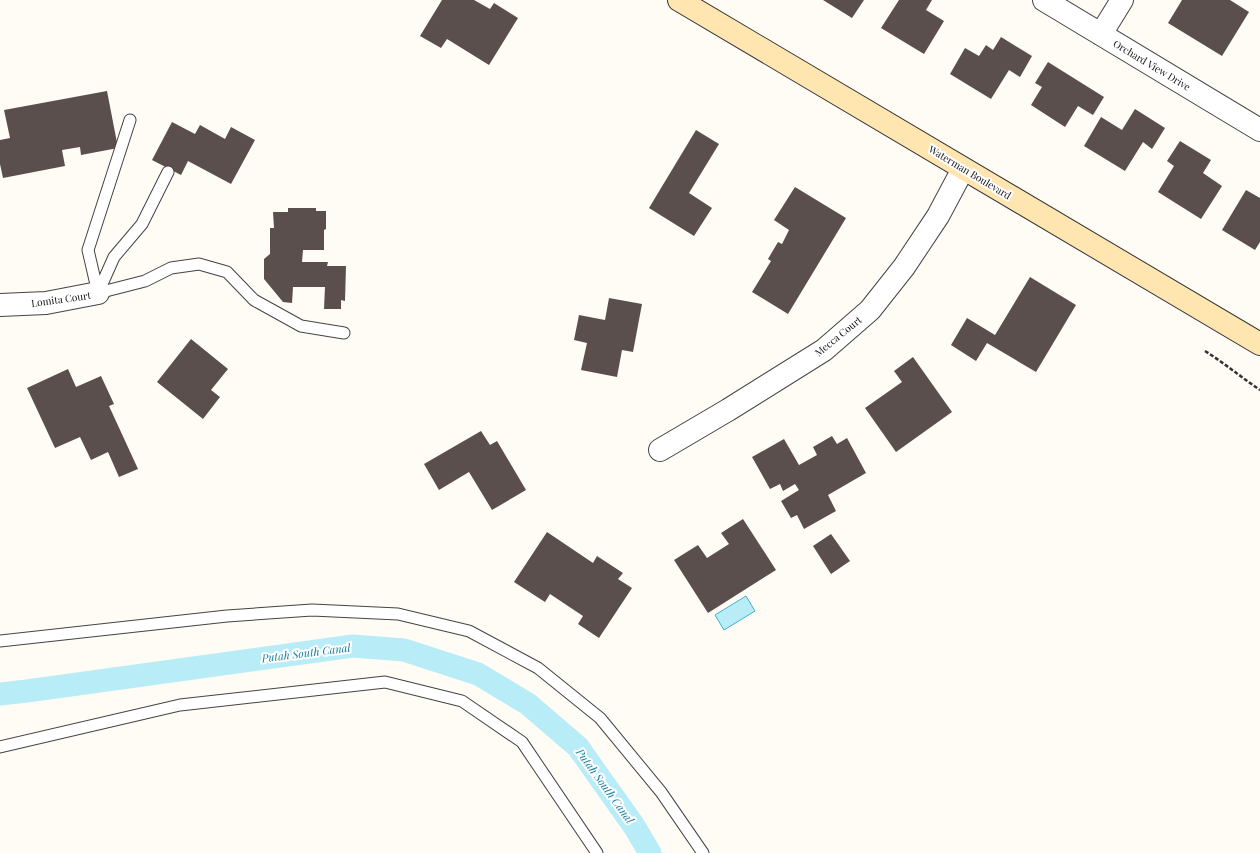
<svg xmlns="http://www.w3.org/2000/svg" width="1260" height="853" font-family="'Playfair Display',serif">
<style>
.water{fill:#b8edf8;stroke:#3db4d1}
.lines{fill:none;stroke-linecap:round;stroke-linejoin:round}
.canal{stroke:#b8edf8;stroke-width:23}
.building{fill:#5a4f4d}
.service-casing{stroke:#444;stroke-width:13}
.minor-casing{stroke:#444;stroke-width:24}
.secondary-casing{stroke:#333;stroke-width:24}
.path{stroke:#333;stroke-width:2.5;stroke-dasharray:4 2;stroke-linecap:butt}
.service{stroke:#fff;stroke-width:11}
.minor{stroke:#fff;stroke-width:22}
.secondary{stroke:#ffe6b0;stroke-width:22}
.labels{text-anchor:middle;stroke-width:4;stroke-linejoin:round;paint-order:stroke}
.street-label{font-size:10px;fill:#111;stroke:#fff}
.water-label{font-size:11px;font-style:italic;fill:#157fa0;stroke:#fff}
</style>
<rect width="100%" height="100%" fill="#fffbf5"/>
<path class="water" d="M746,596L755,611L724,630L715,615Z"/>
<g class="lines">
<path class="canal" d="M0,694L27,691L353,646L404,650L478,674L528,704L578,747L634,826L650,853"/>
</g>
<g class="building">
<path d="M442,0H474L490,9L494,3L518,18L489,65L447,39L441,48L420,36Z"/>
<path d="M823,0H864L852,18Z"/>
<path d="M899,0H932L926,10L944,21L924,54L881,28Z"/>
<path d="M1182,0H1230L1249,12L1222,56L1168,23Z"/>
<path d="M1001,37L1032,56L1020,77L1009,70L991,99L950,74L965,48L979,56L986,45L993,50Z"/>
<path d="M1048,62L1104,97L1093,115L1078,106L1065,127L1031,105L1042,87L1035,83Z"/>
<path d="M107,91L118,148L81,155L80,147L62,150L65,166L3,178L0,164V140L10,138L4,110Z"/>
<path d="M1135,109L1165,128L1152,149L1143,142L1125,171L1084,146L1101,117L1122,130Z"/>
<path d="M172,122L195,134L200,125L225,139L231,127L255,140L231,184L188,161L181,175L152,160Z"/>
<path d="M696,130L719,144L689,193L712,208L694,236L649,208Z"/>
<path d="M1180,141L1211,160L1203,173L1222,186L1201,219L1158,192L1174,166L1167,161Z"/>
<path d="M795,187L846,218L788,314L752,292L771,261L768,259L778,242L782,244L789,230L774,220Z"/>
<path d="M1246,190L1260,198V242L1255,250L1222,230Z"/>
<path d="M288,208H316V211H326V229L324,230V250H303L302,262H328L327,266H346L345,301L341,300V309H324L325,287H293L292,303L283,302L264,279V259L270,254V228H274L273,212H288Z"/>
<path d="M1030,277L1076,305L1036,372L987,343L976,361L951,345L967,318L995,335Z"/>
<path d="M609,298L642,304L633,352L622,350L617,377L581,370L587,343L574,340L579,315L605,320Z"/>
<path d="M191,339L228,369L211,390L220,397L203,419L157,382Z"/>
<path d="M913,357L952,412L896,452L865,408L902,382L894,371Z"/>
<path d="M68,369L76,387L101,376L114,404L109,406L138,469L119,477L108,452L91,460L80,437L55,448L27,388Z"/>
<path d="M481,431L490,445L497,441L526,490L492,510L469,472L439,490L424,464Z"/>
<path d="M832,436L837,444L847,438L866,473L828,495L836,511L804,529L797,515L791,518L781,501L799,490L795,484L783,491L780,484L770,489L752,457L784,439L799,465L817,455L813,447Z"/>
<path d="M743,519L776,570L708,613L674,560L698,545L707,558L729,544L721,533Z"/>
<path d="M547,532L593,563L597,556L623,573L618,579L632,588L599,638L578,624L583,616L550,594L545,602L514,582Z"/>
<path d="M831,534L850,561L831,574L813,546Z"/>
</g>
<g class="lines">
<defs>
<g id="service">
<path d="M130,120L88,250L98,293L114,257L142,224L168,172"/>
<path d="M98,293L145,281L171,268L199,264L227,272L254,300L301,326L344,333"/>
<path d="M0,641L227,616L312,610L398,614L469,631L538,668L600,718L661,792L703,853"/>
<path d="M0,747L180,705L385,682L462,701L522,742L597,853"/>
</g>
<g id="minor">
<path d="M1044,0L1260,130"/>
<path d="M1101,34L1122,0"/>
<path d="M0,305L46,303L98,293"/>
<path d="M660,450L728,410L824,350L870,310L904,267L938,216L963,169"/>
</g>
<path id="secondary" d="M679,0L1260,344"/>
</defs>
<use href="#service" class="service-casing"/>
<use href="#minor" class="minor-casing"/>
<use href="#secondary" class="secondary-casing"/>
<path class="path" d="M1205,351C1224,363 1241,377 1260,390"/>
<use href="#service" class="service"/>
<use href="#minor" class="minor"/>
<use href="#secondary" class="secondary"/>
</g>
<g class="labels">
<g class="street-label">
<text transform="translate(1152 65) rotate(31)" y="4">Orchard View Drive</text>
<text transform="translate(970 172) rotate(31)" y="4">Waterman Boulevard</text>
<text transform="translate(61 299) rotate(-8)" y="4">Lomita Court</text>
<text transform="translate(838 336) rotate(-39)" y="4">Mecca Court</text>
</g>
<g class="water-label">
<text transform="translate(306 653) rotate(-7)" y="4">Putah South Canal</text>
<text transform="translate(605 786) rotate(54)" y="4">Putah South Canal</text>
</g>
</g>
</svg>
